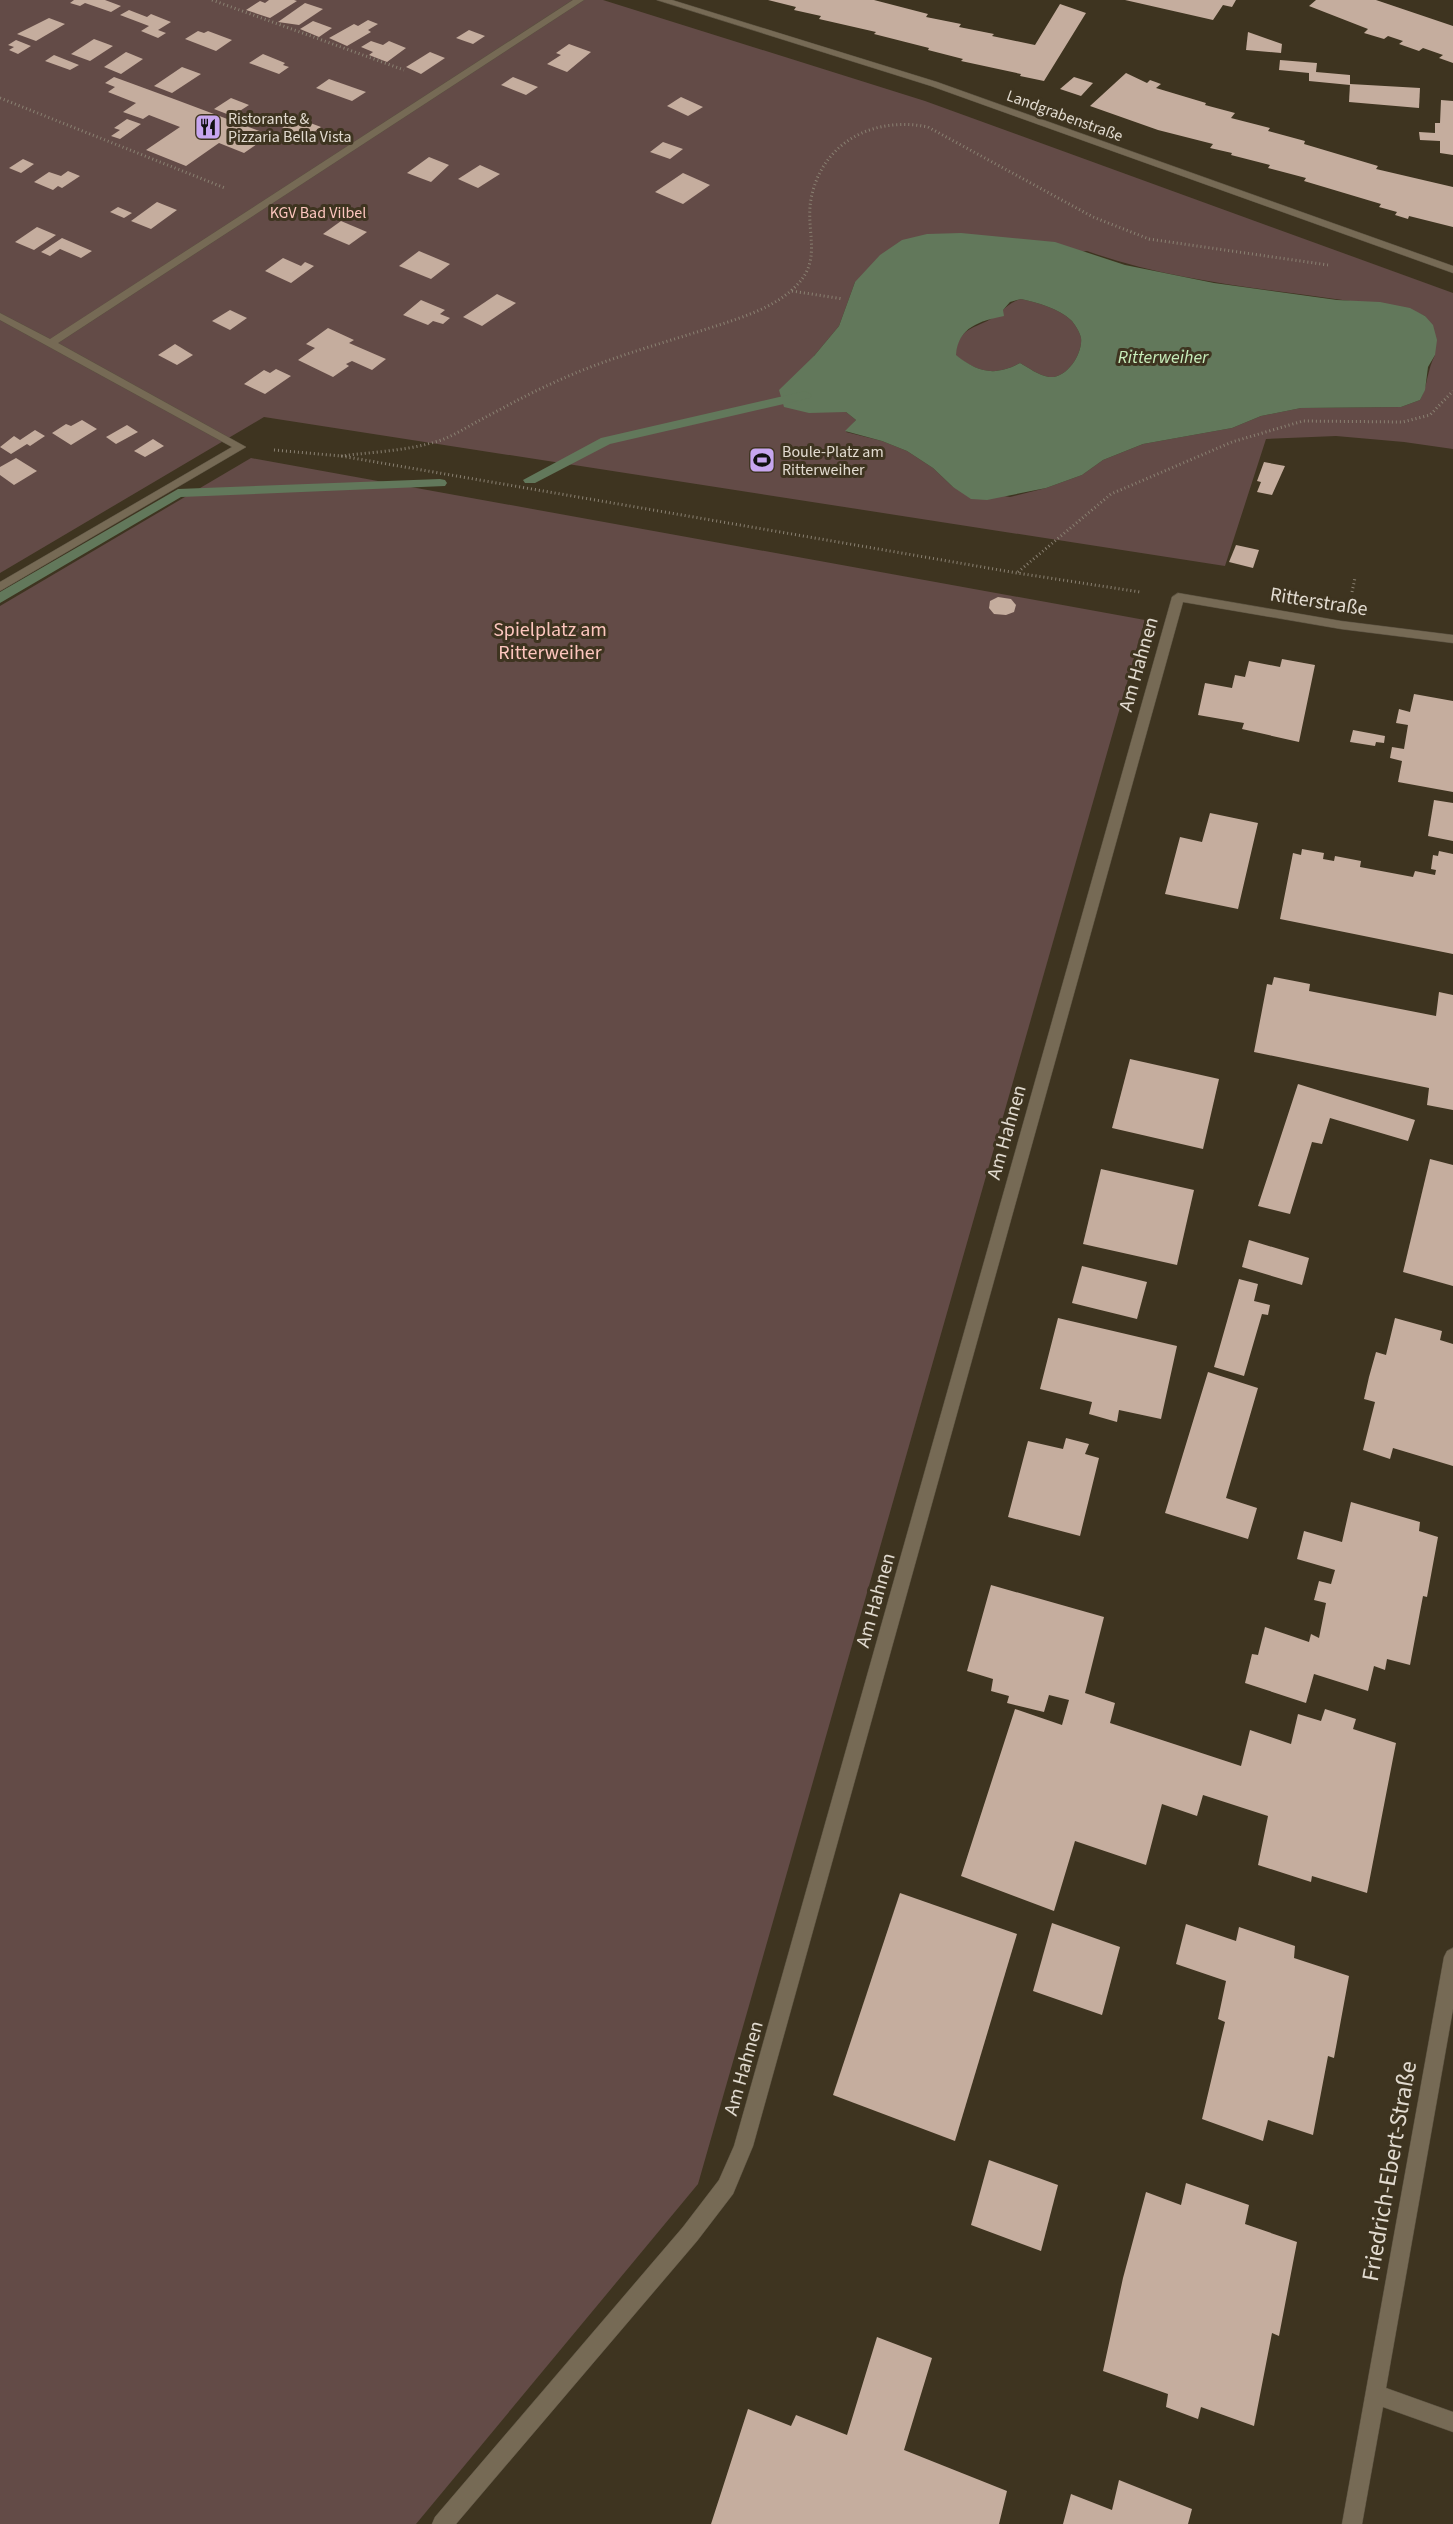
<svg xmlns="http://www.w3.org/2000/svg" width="1453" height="2524" font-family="'Source Sans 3',sans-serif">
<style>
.green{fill:#634b47;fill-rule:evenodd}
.water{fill:#62785b;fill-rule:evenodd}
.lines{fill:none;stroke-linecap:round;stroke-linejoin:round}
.stream{fill:#62785b;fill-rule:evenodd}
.building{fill:#c5ad9e}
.service-casing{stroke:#5a5140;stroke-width:1}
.minor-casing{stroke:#5a5140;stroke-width:1}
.path{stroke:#8a8172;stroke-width:3;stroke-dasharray:1 3;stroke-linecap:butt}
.service{fill:#766a55;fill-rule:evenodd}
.minor{fill:#766a55;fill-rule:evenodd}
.labels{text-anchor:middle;stroke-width:6;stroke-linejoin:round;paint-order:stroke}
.far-street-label{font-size:16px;fill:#e2dbd0;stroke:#3e3420}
.far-poi-label{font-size:16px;fill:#e2dbd0;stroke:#3e3420;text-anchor:start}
.far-park-label{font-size:16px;fill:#fdc6be;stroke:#3e3420}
.far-water-label{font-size:18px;font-style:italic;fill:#c8efbb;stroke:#3e3420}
.street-label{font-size:20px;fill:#e2dbd0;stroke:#3e3420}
.park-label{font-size:20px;fill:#fdc6be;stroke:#3e3420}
.near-street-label{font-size:24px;fill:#e2dbd0;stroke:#3e3420}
</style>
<rect width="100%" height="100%" fill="#3e3420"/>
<g class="green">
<path d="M0,0H603L925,101L1453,293V449L1404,442L1336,436L1266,439L1225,566L264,417L0,573ZM1087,251C1167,280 1252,287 1335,299C1366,304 1396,301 1425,316L1435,355C1427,370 1428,385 1420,400L1401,407L1301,408L1261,416L1232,428L1143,444L1103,460L1082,475L1046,488L1010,497L953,487L933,468L907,451L882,441L846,432L856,420L846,412H831L814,356L839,326L855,282Z"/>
<path d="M1021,299C1038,303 1059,308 1072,321C1075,325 1080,332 1081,338C1083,353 1067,379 1049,377C1038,375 1029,368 1020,363C995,377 977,372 955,355C959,326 974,330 994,317C1004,310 1009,302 1021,299Z"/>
<path d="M251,458L1145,620L698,2184L416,2524H0V606Z"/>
</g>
<path class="water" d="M961,233L1055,242L1125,265L1214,283L1337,300L1380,302L1410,308L1425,316L1433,325L1437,340L1435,355L1428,367L1425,390L1420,400L1401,407L1301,408L1261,416L1232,428L1143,444L1103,460L1082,475L1046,488L987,500L971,499L953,487L933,468L907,451L882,441L845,431L856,420L846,412L809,413L784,407L779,390L814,356L839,326L855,282L880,255L902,240L927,234ZM1021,299C1038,303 1059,308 1072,321C1075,325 1080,332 1081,338C1083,353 1067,379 1049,377C1038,375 1029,368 1020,363C995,377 977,372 956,355C958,327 980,321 1004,316L1003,310L1010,302Z"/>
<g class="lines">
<g class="stream">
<path d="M805,391L812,395L810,398L610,444L535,483H525L523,480L601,438Z"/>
<path d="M440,479L445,480L447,483L445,486L181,497L0,603V592L178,489Z"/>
</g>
</g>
<g class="building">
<path d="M74,0H105L121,6L111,12L85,3L80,6L70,3Z"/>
<path d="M269,0H294L297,1L270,18L246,10L260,1L265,3Z"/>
<path d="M768,0H874L928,14L926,17L961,24L959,27L994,34L992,36L1035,45L1060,4L1086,13L1044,81L1020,76L1021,74L961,61L963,59L928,50L929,48L874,34L876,32L819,19L821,16L794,10L796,7Z"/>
<path d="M1125,0H1236L1232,7L1223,5L1213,20Z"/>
<path d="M1316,0H1376L1453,26V63L1439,58L1443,55L1423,48L1419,51L1399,44L1403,41L1388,36L1384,39L1364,33L1368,29L1309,6Z"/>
<path d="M305,3L323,9L299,25L278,22Z"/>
<path d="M129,10L147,17L151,14L171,22L158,30L166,33L158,38L141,31L149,26L120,15Z"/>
<path d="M49,18L65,24L36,41L17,34Z"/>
<path d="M368,20L378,24L368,30L371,32L347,46L329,38L354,24L358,26Z"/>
<path d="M313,21L332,28L319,37L300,29Z"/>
<path d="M469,30L485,36L473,44L456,38Z"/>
<path d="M198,31L204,33L208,31L232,40L216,51L185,39Z"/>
<path d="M1248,32L1282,44L1281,53L1246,50Z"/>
<path d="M94,39L113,46L90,61L71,54Z"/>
<path d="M16,40L31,46L18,54L9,50L14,47L8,45Z"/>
<path d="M371,41L383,45L389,41L406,48L387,62L369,55L373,52L361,47Z"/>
<path d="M569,44L591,52L567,72L547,64L561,55L556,53Z"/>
<path d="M126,52L143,59L121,74L104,67Z"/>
<path d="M430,52L445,58L421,74L406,67Z"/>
<path d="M263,54L285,63L283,65L289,67L279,74L249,63Z"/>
<path d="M54,55L79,65L70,70L45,61Z"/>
<path d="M1280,60L1317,63L1316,72L1350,75V85L1309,81V73L1279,70Z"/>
<path d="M182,67L201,74L172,93L154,86Z"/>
<path d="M1126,73L1147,83L1150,80L1161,84L1156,88L1206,103L1205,105L1235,113L1231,118L1270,128L1268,131L1305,141L1304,144L1378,166L1376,169L1453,187V227L1409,216L1408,219L1395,215L1397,212L1379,207L1381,204L1304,181L1306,178L1268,168L1270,165L1231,155L1232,153L1210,148L1213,144L1158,130L1090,106Z"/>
<path d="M114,77L174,99L270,135L244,153L219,143L186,166L146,150L180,127L149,115L143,119L123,112L136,103L108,92L115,87L105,83Z"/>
<path d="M513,77L538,87L526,95L501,85Z"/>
<path d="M1074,77L1093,83L1081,96L1060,89Z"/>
<path d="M329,79L366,92L352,101L316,88Z"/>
<path d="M1350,84L1420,88L1419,108L1349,102Z"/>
<path d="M681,97L703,107L688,116L667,106Z"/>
<path d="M231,98L249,105L232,116L214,109Z"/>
<path d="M1441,100L1453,101V155L1440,153V141L1420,140L1419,132L1435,133V123H1440Z"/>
<path d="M297,118L321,127L300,142L281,135L288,130L282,128Z"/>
<path d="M127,119L141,124L120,139L111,136L120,130L114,128Z"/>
<path d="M663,142L683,149L670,159L650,152Z"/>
<path d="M429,157L449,165L431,182L407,173Z"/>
<path d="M23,159L34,164L21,173L9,168Z"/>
<path d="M480,165L500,174L478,188L458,179Z"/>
<path d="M68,171L80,176L62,188L58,186L53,190L34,182L49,172L61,176Z"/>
<path d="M683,173L710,185L683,204L655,192Z"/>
<path d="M157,202L177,210L151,229L131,221Z"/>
<path d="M118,207L132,213L124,218L110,212Z"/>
<path d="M341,221L367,232L349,245L323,234Z"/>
<path d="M37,227L56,235L34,250L15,242Z"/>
<path d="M62,238L92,251L81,258L60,249L50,256L41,252Z"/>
<path d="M419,251L450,264L431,279L399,266Z"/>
<path d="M283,258L301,266L305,262L314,266L291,283L265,271Z"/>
<path d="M497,294L516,303L482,326L463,317Z"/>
<path d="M421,300L445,310L440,314L450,318L443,324L433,321L428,325L403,315Z"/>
<path d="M230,310L247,318L230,330L212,321Z"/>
<path d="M328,328L354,340L349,343L386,359L372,370L352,361L346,364L349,366L333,377L298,360L315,348L306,344Z"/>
<path d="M175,344L193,355L177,365L158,355Z"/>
<path d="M276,369L291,376L265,394L244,384L264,370L270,373Z"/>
<path d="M82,420L97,429L71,445L52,433L66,424L71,426Z"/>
<path d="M127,425L138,432L116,444L106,437Z"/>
<path d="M35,430L45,436L30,446L27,444L11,454L0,447L14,436L20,440Z"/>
<path d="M153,439L164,446L145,457L134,451Z"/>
<path d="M16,458L37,471L14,485L0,475V467Z"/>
<path d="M1264,462L1285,466L1272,495L1257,492L1261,482L1257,481Z"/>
<path d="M1236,545L1259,550L1253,568L1229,562Z"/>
<path d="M998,597L1011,599L1016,605L1014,612L1006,615L994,614L989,608L990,601Z"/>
<path d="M1282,659L1315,665L1299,742L1242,729L1244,723L1198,715L1205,683L1232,688L1235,675L1245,677L1249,661L1280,667Z"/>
<path d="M1414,694L1453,701V792L1398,782L1402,761L1390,758L1392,747L1404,749L1408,725L1396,723L1399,709L1410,712Z"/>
<path d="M1353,730L1385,736L1384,743L1376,742L1375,746L1350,742Z"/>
<path d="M1434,800L1453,803V841L1428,836Z"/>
<path d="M1210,813L1258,823L1238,909L1165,894L1180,837L1202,842Z"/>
<path d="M1302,849L1324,853L1323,859L1334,861L1335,856L1361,861L1360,867L1413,877L1415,871L1435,875L1436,870L1431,869L1433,855L1438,856L1439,851L1453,854V954L1280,919L1293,853L1301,855Z"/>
<path d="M1274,977L1310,984L1309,991L1436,1016L1439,992L1453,995V1110L1427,1105L1429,1088L1254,1052L1267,984L1272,985Z"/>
<path d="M1130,1059L1219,1079L1203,1149L1112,1128Z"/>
<path d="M1298,1084L1415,1120L1408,1141L1330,1118L1322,1144L1312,1142L1290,1214L1258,1206Z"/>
<path d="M1430,1159L1453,1165V1286L1403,1272Z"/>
<path d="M1101,1169L1194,1190L1177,1265L1083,1244Z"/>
<path d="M1249,1240L1309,1258L1302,1285L1242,1267Z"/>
<path d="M1082,1266L1147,1282L1137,1319L1072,1303Z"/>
<path d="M1239,1279L1258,1284L1254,1301L1270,1305L1268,1315L1262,1314L1244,1376L1214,1367Z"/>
<path d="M1058,1318L1177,1346L1161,1419L1119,1410L1117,1422L1089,1414L1092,1402L1040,1389Z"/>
<path d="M1395,1318L1442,1331L1440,1340L1453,1344V1466L1393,1448L1390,1459L1363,1450L1375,1402L1364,1399L1369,1377L1376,1352L1386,1355Z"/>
<path d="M1208,1372L1258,1388L1226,1498L1257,1508L1248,1539L1165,1513Z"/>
<path d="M1066,1438L1089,1444L1085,1454L1099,1458L1080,1536L1008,1517L1028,1441L1063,1449Z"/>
<path d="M1351,1502L1420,1522L1419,1531L1438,1537L1427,1597L1423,1596L1410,1665L1387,1659L1385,1670L1374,1666L1368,1691L1314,1674L1306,1703L1245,1683L1252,1654L1258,1655L1265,1627L1309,1642L1311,1634L1319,1638L1326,1603L1314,1600L1319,1581L1331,1584L1335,1570L1297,1559L1304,1531L1342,1542Z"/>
<path d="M991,1585L1104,1617L1085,1693L1115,1703L1110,1723L1241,1766L1250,1730L1291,1744L1298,1714L1321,1721L1325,1709L1356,1719L1353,1729L1396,1743L1367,1893L1312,1876L1311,1882L1258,1865L1268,1816L1203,1795L1197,1816L1162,1804L1146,1865L1075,1841L1054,1911L961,1876L1015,1709L1062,1725L1069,1700L1049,1695L1044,1712L1007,1703L1009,1696L991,1691L993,1679L967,1671Z"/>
<path d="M900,1893L1017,1934L955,2141L833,2095Z"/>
<path d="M1052,1923L1120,1947L1102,2015L1033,1991Z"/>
<path d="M1186,1924L1236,1941L1239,1927L1295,1946L1294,1958L1349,1976L1334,2058L1328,2056L1313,2135L1268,2120L1263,2141L1202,2119L1225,2022L1218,2019L1226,1981L1176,1964Z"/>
<path d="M989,2160L1058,2185L1041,2251L971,2225Z"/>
<path d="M1186,2183L1249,2205L1245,2224L1297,2242L1279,2336L1272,2333L1254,2426L1201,2407L1198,2419L1166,2407L1168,2394L1103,2371L1123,2278L1146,2192L1181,2205Z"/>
<path d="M877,2337L932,2358L904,2450L1007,2491L999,2524H711L748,2409L791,2426L796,2415L847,2435Z"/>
<path d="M1119,2480L1192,2509L1188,2524H1063L1071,2494L1112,2510Z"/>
</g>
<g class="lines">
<defs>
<path id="service" d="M573,0H584L58,343L246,447L0,591V582L232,447L0,320V313L50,339Z"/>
<g id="minor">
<path d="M657,0H672L937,82L1453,266V273L931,86Z"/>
<path d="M1178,593L1341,621L1453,635V643L1341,629L1183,602L753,2146L733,2194L697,2241L456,2524H432L435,2517L683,2227L719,2180L734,2146L1172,597Z"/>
<path d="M1453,1948V2009L1386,2388L1453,2412V2432L1383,2407L1362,2524H1342L1444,1957L1447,1951Z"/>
</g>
</defs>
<use href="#service" class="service-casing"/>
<use href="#minor" class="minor-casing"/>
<g class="path">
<path d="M212,0L404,70"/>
<path d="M0,98L225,188"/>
<path d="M792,291L843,299"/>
<path d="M274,450L341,456L1017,573L1140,592"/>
<path d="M341,456C372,452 405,451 435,442C453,437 468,426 484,418C507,406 530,393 553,383C608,357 668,342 725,323C749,315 775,306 794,288C824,260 805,233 811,199C822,141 875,116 928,127L1093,217L1149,239L1328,265"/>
<path d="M1018,572L1111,494L1232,442L1303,421L1403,422L1430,415L1453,391"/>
<path d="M1352,592L1355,578"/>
</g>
<use href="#service" class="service"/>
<use href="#minor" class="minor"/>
</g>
<defs>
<symbol id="restaurant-square" viewBox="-11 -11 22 22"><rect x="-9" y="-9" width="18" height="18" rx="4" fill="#c7a6ef" stroke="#3e3420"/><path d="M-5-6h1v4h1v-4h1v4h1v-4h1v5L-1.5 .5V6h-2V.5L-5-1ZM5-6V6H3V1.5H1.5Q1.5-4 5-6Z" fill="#111"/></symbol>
<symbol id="stadium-square" viewBox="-11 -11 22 22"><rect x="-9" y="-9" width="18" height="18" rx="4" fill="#c7a6ef" stroke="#3e3420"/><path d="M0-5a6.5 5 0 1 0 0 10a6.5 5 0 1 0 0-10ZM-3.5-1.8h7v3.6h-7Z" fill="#111"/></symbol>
</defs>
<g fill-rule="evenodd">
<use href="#restaurant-square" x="193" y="112" width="30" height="30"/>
<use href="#stadium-square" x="747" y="445" width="30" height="30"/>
</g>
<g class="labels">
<g class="far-street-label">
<text transform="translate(1065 115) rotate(20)" y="6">Landgrabenstraße</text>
</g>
<g class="far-poi-label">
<text x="228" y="124">Ristorante &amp;<tspan x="228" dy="18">Pizzaria Bella Vista</tspan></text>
<text x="782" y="457">Boule-Platz am<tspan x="782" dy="18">Ritterweiher</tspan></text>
</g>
<g class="far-park-label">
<text x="318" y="218">KGV Bad Vilbel</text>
</g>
<g class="far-water-label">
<text x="1163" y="363">Ritterweiher</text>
</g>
<g class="street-label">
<text transform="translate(1319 601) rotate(9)" y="7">Ritterstraße</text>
<text transform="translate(1138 664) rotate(-74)" y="7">Am Hahnen</text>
<text transform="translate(1006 1132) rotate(-74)" y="7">Am Hahnen</text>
<text transform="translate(875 1600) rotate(-74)" y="7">Am Hahnen</text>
<text transform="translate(743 2068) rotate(-74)" y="7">Am Hahnen</text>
</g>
<g class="park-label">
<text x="550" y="636">Spielplatz am<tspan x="550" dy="23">Ritterweiher</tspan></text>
</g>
<g class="near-street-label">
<text transform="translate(1389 2171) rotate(-80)" y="8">Friedrich-Ebert-Straße</text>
</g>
</g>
</svg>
